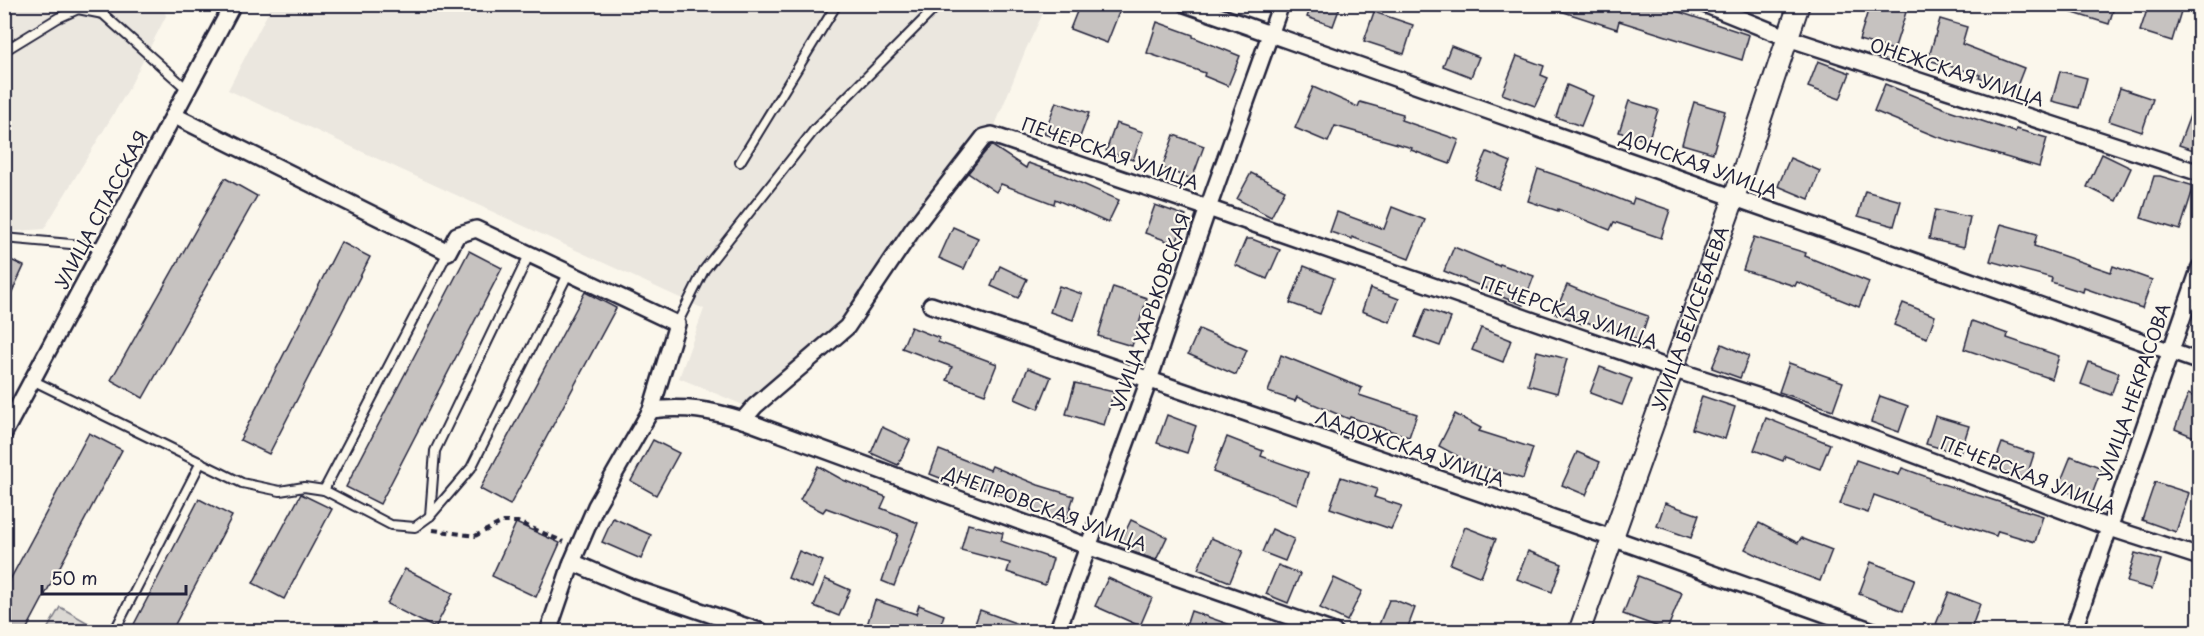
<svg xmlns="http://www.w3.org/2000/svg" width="2204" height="636" font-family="'Playpen Sans',sans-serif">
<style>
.built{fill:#ebe7df}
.green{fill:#dbd8d3;stroke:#7e7d87;stroke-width:1.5}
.building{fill:#c6c2c0;stroke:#22223b;stroke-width:1.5}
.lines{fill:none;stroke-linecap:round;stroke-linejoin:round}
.service-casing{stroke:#22223b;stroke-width:12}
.minor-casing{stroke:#22223b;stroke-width:20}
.tertiary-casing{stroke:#22223b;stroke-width:24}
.path{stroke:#22223b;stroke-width:4;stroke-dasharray:6 4.5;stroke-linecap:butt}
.service{stroke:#fbf7ec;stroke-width:8}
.minor{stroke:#fbf7ec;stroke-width:15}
.tertiary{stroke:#fbf7ec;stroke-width:20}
.labels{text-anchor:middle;stroke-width:4.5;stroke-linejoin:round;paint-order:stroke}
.street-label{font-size:18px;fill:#22223b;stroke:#fbf7ec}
</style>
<rect width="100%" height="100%" fill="#fbf7ec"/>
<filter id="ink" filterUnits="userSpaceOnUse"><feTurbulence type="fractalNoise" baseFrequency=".0167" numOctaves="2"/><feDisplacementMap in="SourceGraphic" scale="12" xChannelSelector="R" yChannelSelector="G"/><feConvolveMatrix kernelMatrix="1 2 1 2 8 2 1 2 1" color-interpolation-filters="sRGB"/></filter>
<g filter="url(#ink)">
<g class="built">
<path d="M5,5H163L166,16L128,90L44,229L5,232Z"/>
<path d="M272,5H1047L1026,49L994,128L917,243L847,331L801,374L743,405L679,378L704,309L228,90Z"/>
</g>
<path class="green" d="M60,607L97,628L95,631H46Z"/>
<g class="building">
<path d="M1080,4H1106L1120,10L1107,43L1070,29Z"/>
<path d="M1312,4H1341L1333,26L1307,17Z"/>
<path d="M1551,4H1655L1749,35L1742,60L1619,21L1617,29L1551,8Z"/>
<path d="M1870,4H1882L1906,12L1894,50L1859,40Z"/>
<path d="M2058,4H2115L2109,24L2057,8Z"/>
<path d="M2149,4H2172L2182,8L2172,41L2140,31Z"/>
<path d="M1374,12L1413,25L1404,54L1364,41Z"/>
<path d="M1940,19L1967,27L1962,44L2024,68L2015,91L1979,78L1980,75L1928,60Z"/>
<path d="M1157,22L1193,35V37L1240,56L1228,86L1204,76L1205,73L1147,53Z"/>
<path d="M1451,46L1479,57L1471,77L1443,66Z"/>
<path d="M1517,56L1544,66L1541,75L1548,78L1535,106L1502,94Z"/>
<path d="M1818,61L1850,73L1840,99L1808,87Z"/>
<path d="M2060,71L2087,78L2079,108L2052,101Z"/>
<path d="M1885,84L1946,109L2015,132L2016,129L2047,138L2039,167L1935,136L1874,111Z"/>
<path d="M1567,85L1593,96L1581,126L1556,117Z"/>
<path d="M1313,87L1358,107L1360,102L1403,114L1401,120L1459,140L1450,164L1411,150L1412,148L1335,126L1328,142L1295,128Z"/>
<path d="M2120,88L2153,99L2142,132L2109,121Z"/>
<path d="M2198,94H2199V152L2179,145Z"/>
<path d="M1629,101L1658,110L1648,141L1619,132Z"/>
<path d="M1056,102L1089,113L1077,145L1044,134Z"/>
<path d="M1694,102L1725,111L1713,153L1682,144Z"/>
<path d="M1116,123L1143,132L1133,160L1106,151Z"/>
<path d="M1174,135L1204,146L1192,179L1162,168Z"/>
<path d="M991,145L1026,168L1028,163L1065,176L1119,200L1108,223L1055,199L1054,204L1001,184L996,192L968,173Z"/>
<path d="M1487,152L1511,162L1499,189L1475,179Z"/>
<path d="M2102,154L2131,168L2116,201L2087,187Z"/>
<path d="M1790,158L1820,171L1809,199L1778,186Z"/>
<path d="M1538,169L1582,184L1632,204L1634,198L1670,210L1661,238L1614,222L1610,230L1558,209V211L1528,201Z"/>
<path d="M1251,173L1285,190L1271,217L1237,199Z"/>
<path d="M2154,176H2160L2194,186L2180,230L2141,218Z"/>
<path d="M225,178L257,196L143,398L111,380Z"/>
<path d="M1865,191L1901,201L1894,226L1858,216Z"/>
<path d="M1155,205L1186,216L1176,244L1145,233Z"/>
<path d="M1392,207L1425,220L1409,259L1352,237V239L1330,232L1337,212L1384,229Z"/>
<path d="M1935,210L1970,217L1964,247L1929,239Z"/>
<path d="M2001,224L2037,234L2034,246L2111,272L2113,266L2152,280L2142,308L2084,288L2083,292L2051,282L2052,278L1990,261Z"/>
<path d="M953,227L978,238L964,269L939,258Z"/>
<path d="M1754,237L1806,253L1805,256L1869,282L1859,307L1797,282L1795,286L1743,270Z"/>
<path d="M1246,239H1252L1280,250L1267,279L1235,265Z"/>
<path d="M341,242L370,257L269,454L240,440Z"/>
<path d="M1454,247L1499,266L1500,264L1534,276L1523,305L1489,292L1490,290L1444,271Z"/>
<path d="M469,251L502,268L380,504L346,487Z"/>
<path d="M4,257L24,266L4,309Z"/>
<path d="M1000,266L1027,279L1018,298L991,286Z"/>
<path d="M1304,266L1334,278L1320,314L1290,303Z"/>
<path d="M1567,285L1593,296V297L1648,316L1640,340L1583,321L1582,324L1555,313Z"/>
<path d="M1059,286L1082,294L1073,320L1050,312Z"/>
<path d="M1113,287L1147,298L1132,346L1098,336Z"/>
<path d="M1370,288L1399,299L1390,322L1362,311Z"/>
<path d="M585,292L616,308L510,505L480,489Z"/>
<path d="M1903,303L1935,316L1927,338L1894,325Z"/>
<path d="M1426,309L1451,318L1440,346L1415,337Z"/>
<path d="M1972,321L2008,334L2007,338L2059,356L2052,379L1964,349Z"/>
<path d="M911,327L939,338L938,342L997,364L985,394L947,380L952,367L902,348Z"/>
<path d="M1481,328L1511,340L1503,362L1472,350Z"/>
<path d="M1199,329L1247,350L1236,375L1188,354Z"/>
<path d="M1722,344L1749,356L1740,378L1712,368Z"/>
<path d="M1537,351L1567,359L1557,393L1528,385Z"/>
<path d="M1281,355L1362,388L1359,395L1417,414L1409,437L1350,417L1349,419L1297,397L1295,401L1268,392Z"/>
<path d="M2089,362L2119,373L2111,395L2081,384Z"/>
<path d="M1789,363L1843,382L1833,410L1779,392Z"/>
<path d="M1600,367L1632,379L1622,405L1590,393Z"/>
<path d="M1028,368L1051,377L1038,409L1015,399Z"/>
<path d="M1075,383L1114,392L1104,425L1066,414Z"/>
<path d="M2188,394L2199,399V439L2175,429Z"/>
<path d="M1702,396L1735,407L1725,439L1692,429Z"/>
<path d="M1880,396L1908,406L1899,432L1871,422Z"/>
<path d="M1455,414L1481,428L1479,431L1533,448L1523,479L1470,463L1439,446Z"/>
<path d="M1167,415L1196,426L1187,453L1157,443Z"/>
<path d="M1935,416L1969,426L1960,454L1926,444Z"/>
<path d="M1766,418L1830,444L1820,469L1785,456L1783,461L1754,450Z"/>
<path d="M882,427L910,440L898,465L871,453Z"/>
<path d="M89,433L122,450L25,632H4V591Z"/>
<path d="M1227,437L1263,451L1261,456L1308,473L1297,504L1213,472Z"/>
<path d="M653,440L679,453L656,495L631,481Z"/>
<path d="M2002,443L2034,454L2026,479L1993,468Z"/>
<path d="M939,450L990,470L992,466L1038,485L1074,496L1066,521L1030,510L1031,507L960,479L958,485L930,474Z"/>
<path d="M1577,452L1600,462L1586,495L1562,485Z"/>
<path d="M2071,456L2102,468L2090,500L2058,488Z"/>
<path d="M1856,460L1899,475L1902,468L1930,478V480L2043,516L2035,542L1998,531L1996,536L1924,513L1874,495L1868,513L1840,504Z"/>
<path d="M818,466L843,480L886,497L881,508L918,523L894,586L882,581L898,534L826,508L823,512L800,500Z"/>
<path d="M1341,477L1377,489L1374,497L1402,506L1391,529L1330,508Z"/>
<path d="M2155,482L2189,493L2176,532L2142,520Z"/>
<path d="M301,494L332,509L284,599L253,583Z"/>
<path d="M199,499L232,516L171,632H130Z"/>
<path d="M1665,503L1699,515L1691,538L1657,526Z"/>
<path d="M613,518L651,535L641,559L602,542Z"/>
<path d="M1131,520L1167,537L1156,560L1118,547Z"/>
<path d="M516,523L560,543L536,597L492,576Z"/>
<path d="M1759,523L1798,543L1801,538L1832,550L1820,581L1777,565L1745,549Z"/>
<path d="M968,524L1003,533L1001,541L1053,559L1045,585L1007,572L1010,563L961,550Z"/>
<path d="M1465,527L1496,539L1481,577L1450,564Z"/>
<path d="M1272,529L1294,539L1285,561L1262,552Z"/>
<path d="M1211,538L1243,551L1230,582L1198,569Z"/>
<path d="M799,551L823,561L812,588L788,578Z"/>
<path d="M1528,551L1562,564L1552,592L1517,579Z"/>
<path d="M2135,553L2161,560L2152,589L2127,582Z"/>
<path d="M1871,562L1915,579L1903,611L1859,594Z"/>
<path d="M1278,565L1300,574L1288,603L1266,594Z"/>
<path d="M405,569L453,593L435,628L387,604Z"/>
<path d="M1638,576L1682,593L1667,630L1623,614Z"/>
<path d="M1108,578L1152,598L1140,626L1095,606Z"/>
<path d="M1334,578L1362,591L1347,621L1320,608Z"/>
<path d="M825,579L850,590L839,616L814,606Z"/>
<path d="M1949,592L1980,604L1970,632H1956L1936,624Z"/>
<path d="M875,600L916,614L919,605L944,615L938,632H887L867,625Z"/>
<path d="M1389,600H1395L1415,608L1406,632H1376Z"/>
<path d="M980,610L1034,630L1033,632H972Z"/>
<path d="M1191,611L1242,629L1241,632H1184Z"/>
</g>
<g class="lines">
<defs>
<g id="service">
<path d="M4,51L58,18L78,9L103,14L187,89"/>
<path d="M740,162L837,4"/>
<path d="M4,238L104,247"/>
<path d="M677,324L704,270L815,129L939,4"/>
<path d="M32,380L242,483L280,491L304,487L324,490L391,525L415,527L430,516L471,468L568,274"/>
<path d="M324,490L448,252"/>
<path d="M430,516L435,451L529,255"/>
<path d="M114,632L201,462"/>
</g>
<g id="minor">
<path d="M1185,4L2200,362"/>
<path d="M1704,4L1788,38L2200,173"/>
<path d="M175,116L448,252L457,235L476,229L677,324L651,410L596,506L572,562L548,632"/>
<path d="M931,305L1612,538L1876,632"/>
<path d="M651,410C686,406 710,410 743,420L755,406L847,327L913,229L984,137L992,135L1208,208L1672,369L1772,401L2110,528L2200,557"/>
<path d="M743,420L1087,546L1334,632"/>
<path d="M4,433L233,4"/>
<path d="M572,562L630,587L762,632"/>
<path d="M1057,632L1149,380L1208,208L1281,4"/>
<path d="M2073,632L2200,267"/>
</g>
<g id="tertiary">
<path id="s1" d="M1579,632L1734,198L1799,4"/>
</g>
</defs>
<use href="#service" class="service-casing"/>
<use href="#minor" class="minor-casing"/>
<use href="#tertiary" class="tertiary-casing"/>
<path class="path" d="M433,530L475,536L502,522H518L564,542"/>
<use href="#service" class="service"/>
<use href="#minor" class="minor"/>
<use href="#tertiary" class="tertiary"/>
</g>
</g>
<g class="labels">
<g class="street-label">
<text transform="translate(1957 73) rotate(18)" y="6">ОНЕЖСКАЯ УЛИЦА</text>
<text transform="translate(1110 154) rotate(19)" y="6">ПЕЧЕРСКАЯ УЛИЦА</text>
<text transform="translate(1699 165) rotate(20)" y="6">ДОНСКАЯ УЛИЦА</text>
<text transform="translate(102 210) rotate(-62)" y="6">УЛИЦА СПАССКАЯ</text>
<text transform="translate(1151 312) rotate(-71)" y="6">УЛИЦА ХАРЬКОВСКАЯ</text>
<text transform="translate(1569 313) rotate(19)" y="6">ПЕЧЕРСКАЯ УЛИЦА</text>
<text dy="6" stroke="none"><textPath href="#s1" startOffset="333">УЛИЦА БЕЙСЕБАЕВА</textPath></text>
<text transform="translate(2135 392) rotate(-71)" y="6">УЛИЦА НЕКРАСОВА</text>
<text transform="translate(1410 449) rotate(19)" y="6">ЛАДОЖСКАЯ УЛИЦА</text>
<text transform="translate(2028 476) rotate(21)" y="6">ПЕЧЕРСКАЯ УЛИЦА</text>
<text transform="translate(1045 509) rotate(20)" y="6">ДНЕПРОВСКАЯ УЛИЦА</text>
</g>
</g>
<rect width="2204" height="636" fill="none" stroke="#fbf7ec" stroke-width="24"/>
<rect x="12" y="12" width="2180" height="612" fill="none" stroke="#22223b" stroke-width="2" filter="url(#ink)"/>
<path d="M42 585v9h144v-9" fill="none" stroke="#22223b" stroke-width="3"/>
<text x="51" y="585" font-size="18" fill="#22223b" stroke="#fbf7ec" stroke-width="4.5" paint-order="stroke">50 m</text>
</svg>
